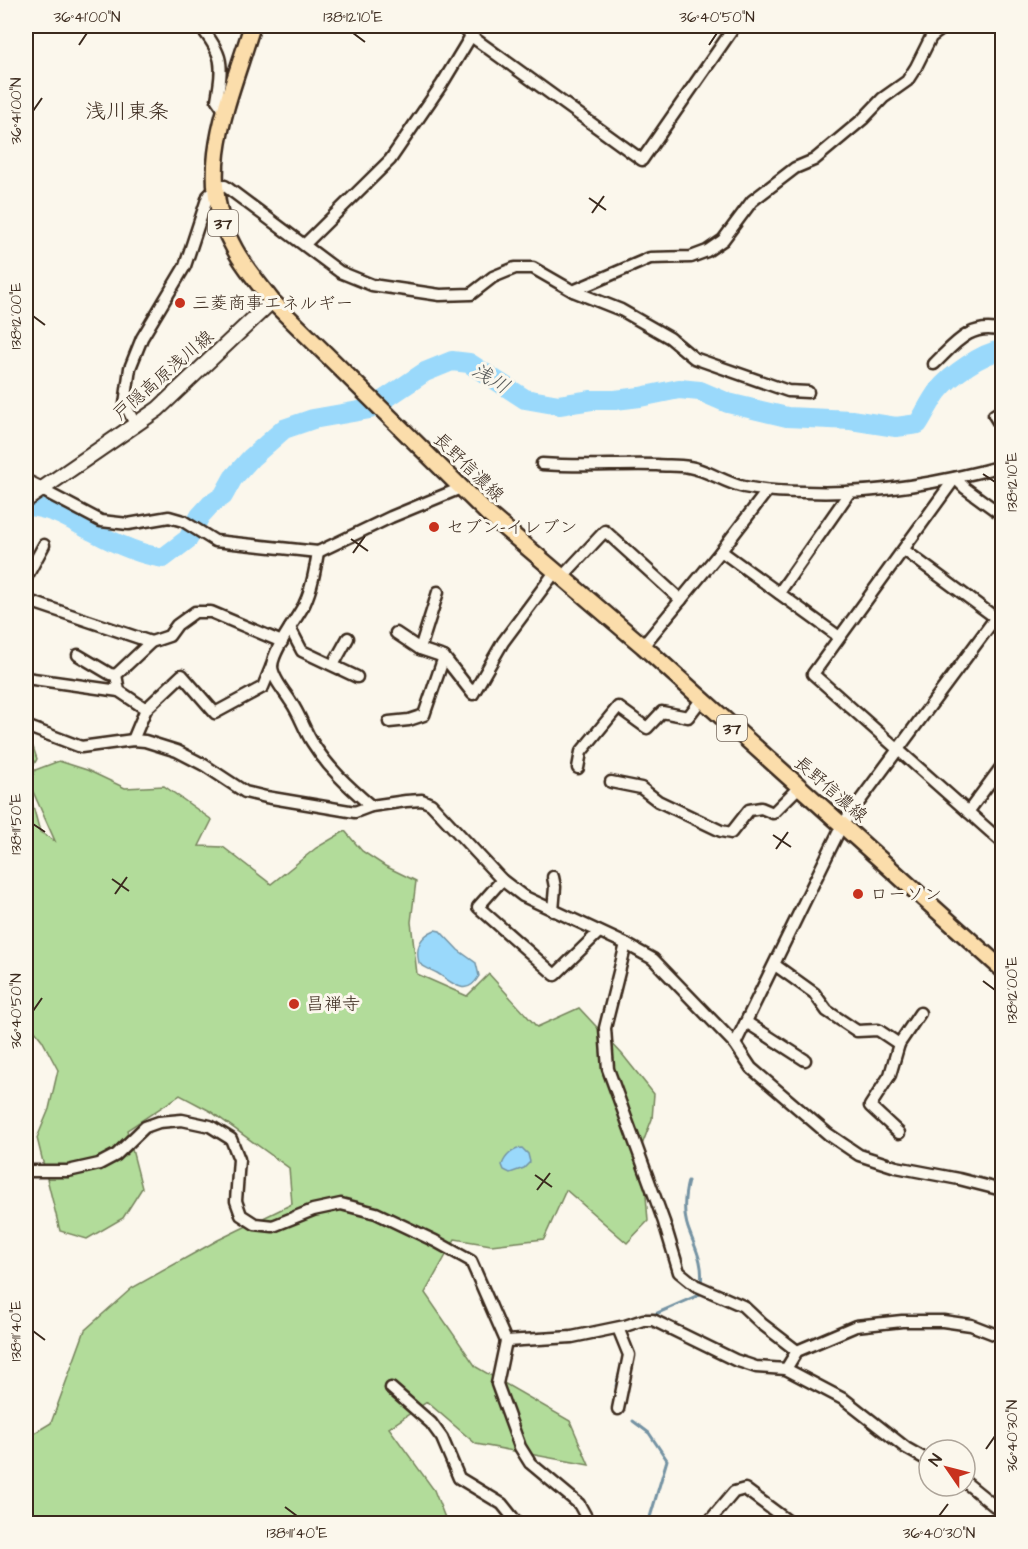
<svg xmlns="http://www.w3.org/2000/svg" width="1028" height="1549" font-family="'Architects Daughter','Klee One',sans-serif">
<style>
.green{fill:#b2dc9a;stroke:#76835c;stroke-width:1.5}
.water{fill:#9ad9fb;stroke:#7493a3;stroke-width:1.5}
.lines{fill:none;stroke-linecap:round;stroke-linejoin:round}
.stream{stroke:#7493a3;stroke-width:3}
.river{stroke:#9ad9fb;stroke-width:20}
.street-casing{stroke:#3b2a1e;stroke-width:15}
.secondary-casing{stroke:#3b2a1e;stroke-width:18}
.primary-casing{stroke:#3b2a1e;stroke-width:20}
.street{stroke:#fbf7ec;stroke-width:10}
.secondary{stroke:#fbf7ec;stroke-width:14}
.primary{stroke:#fbddab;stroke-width:15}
.ticks{fill:none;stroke:#3b2a1e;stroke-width:2}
.poi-dot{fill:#c8321e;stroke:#fbf7ec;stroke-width:2}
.labels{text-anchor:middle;stroke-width:6;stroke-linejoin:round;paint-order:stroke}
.shield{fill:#fbf7ec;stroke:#75685c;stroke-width:1.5}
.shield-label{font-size:16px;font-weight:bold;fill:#3b2a1e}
.poi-label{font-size:18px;fill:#3b2a1e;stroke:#fbf7ec;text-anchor:start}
.street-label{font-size:18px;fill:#3b2a1e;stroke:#fbf7ec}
.water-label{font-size:20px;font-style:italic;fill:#535655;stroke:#fbf7ec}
.quarter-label{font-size:21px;fill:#3b2a1e;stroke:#fbf7ec}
.neatline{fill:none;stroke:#3b2a1e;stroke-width:2}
.ticks-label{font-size:15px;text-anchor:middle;fill:#3b2a1e}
</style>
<rect width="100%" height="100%" fill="#fbf7ec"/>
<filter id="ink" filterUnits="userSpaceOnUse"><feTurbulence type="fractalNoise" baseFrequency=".0167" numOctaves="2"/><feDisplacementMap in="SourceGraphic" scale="12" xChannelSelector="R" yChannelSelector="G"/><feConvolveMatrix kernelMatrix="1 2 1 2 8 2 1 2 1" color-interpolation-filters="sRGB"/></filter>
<g filter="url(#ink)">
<g class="green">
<path d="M33,747L37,759L26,779V748Z"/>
<path d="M59,761L87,770L125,788L164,786L212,820L199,846L223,847L271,884L316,848L345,831L362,851L385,866L416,881L411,922L417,974L467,996L489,974L537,1027L579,1008L622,1054L654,1094L652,1119L642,1145L648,1221L627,1243L566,1190L544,1239L491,1245L455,1239L425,1293L476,1367L570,1421L589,1465L476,1444L427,1402L389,1428L434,1490L447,1523H26V1438L51,1423L85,1330L132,1288L218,1240L292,1204L289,1168L210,1111L180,1095L127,1130L142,1188L123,1218L87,1239L60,1231L37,1138L49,1109L58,1070L42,1040L26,1020V780L40,832L55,841L30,785L35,770Z"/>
</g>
<g class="water">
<path d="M435,930L440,931L458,950L476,963L479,976C466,999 452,982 437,973C431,970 425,968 419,963C415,948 420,936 435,930Z"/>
<path d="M522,1148L528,1154L530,1162L524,1168L510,1173L504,1170L502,1165C505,1156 513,1149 522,1148Z"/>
</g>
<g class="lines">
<g class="stream">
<path d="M688,1181C684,1197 683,1213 688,1228C695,1248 704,1262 701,1284"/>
<path d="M653,1315L699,1295L700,1290"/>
<path d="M616,1386L621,1368"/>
<path d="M633,1421L649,1433L667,1460L648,1524"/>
</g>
<path class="river" d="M26,506C52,507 71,520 94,532C116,544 138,554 163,558L188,539L200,516L211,504L223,496L233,478L251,458L284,429L313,419L370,409L425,372L452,361L469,363L525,399L559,405L592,400H615L640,397L679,389L700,391L728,403L787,417L851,420L896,427L918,424C925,413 931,400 938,391C951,375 982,353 1002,350"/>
<defs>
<g id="street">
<path d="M200,26C224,55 223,64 217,100L224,110"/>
<path d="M471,36L642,160L735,26"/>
<path d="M305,244L390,160L442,84L471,36L464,28L455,26"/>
<path d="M573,291L650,258L691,257L707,251L723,240L752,201L795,168L814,160L863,119L883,98L907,81L916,67L931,37L946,26"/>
<path d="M934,364C955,344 970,322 1002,331"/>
<path d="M1002,410L994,415L1002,428"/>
<path d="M136,426L125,404L130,368L142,338L185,266L208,196L216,188L225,186L340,272L372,285L440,295L471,294L493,277L515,268H533L573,291L621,310L670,338L694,358L788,391L808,392"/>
<path d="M542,464C580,467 618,464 657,465C667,466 678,465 689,467C708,470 725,483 744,487C764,491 784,492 804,492C872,495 937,484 1002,466"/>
<path d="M955,478L813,674L1002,842"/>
<path d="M955,478L965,488L1002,515"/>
<path d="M42,490L101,521L128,524L169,517L183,521L215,541L318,552L391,517L461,488"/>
<path d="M904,550L996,618"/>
<path d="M721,551L838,636"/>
<path d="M318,552C315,570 312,588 304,605C296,620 273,650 272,666C272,678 285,692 291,702C300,715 304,729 312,742C328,768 349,787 371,806"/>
<path d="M562,577L605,531L681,600"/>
<path d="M26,578L44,545"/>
<path d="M779,593L849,493"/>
<path d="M26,600L151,642"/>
<path d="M290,628L302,651L357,677"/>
<path d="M396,633L420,649L444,657L473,694L503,642L555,572"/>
<path d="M643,646L721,551L767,491"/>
<path d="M420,649L438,592"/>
<path d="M78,655L110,674L116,675"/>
<path d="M333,665L348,638"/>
<path d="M26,678L119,691L146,709L133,740"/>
<path d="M119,691L116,675L151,642L169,636L177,625L195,612H211L282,642"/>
<path d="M146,709L182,675L215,713L263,687L272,665"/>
<path d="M389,722L409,720L424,715L444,657"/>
<path d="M26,726L81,747L133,740L145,741L177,751L204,765L245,792L266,797L355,812L371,806L406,801L422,800L431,804L502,880L523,896L626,944L653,959L735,1044L751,1068L828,1134L859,1155L896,1167L959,1179L1002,1190"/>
<path d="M578,768L581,752L618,707L647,728L662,712L688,717L701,700"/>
<path d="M611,782L641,788L658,801L721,831L731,833L749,810L761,808L773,813L798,788"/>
<path d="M968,812L1002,766"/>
<path d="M553,877L555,887L553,911"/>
<path d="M502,880L478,907L555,975L599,932"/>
<path d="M626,944L605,1028L608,1069L664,1222L679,1272L695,1285L743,1306L762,1324L797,1351"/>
<path d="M775,965L814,993L827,1011L857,1031L878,1030L899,1044"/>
<path d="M746,1022L805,1060"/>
<path d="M735,1044L842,825L1002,609"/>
<path d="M1002,1119L1000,1121L1002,1125"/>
<path d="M899,1133L870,1106L890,1075L899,1044L920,1013"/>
<path d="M26,1171H68L99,1164L116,1155L145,1127L159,1122L182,1120L210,1126L231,1139L239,1159L236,1201L241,1215L255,1224L273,1226L313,1210L341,1204L376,1213L435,1241L471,1261L506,1341L497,1384L520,1447L530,1463L579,1504L590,1524"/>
<path d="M506,1341L572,1337L625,1326L643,1320H653L735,1360L756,1367L786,1369L845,1400L906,1448L929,1461"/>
<path d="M786,1369L797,1351L856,1326L902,1321H943L971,1325L1002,1337"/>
<path d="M391,1388L431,1423L442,1438L459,1478L502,1504L518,1524"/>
<path d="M618,1409L629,1355L618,1328"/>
<path d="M965,1482L1002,1512"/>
<path d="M707,1524L734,1492L745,1489L792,1524"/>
</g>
<g id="secondary">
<path d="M26,482L42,490"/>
<path d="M26,500L158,409L272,301"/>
</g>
<path id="primary" d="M252,26C231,97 193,172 232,244C242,265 258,282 272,301L487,513L643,646L1002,969"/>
</defs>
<use href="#street" class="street-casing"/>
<use href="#secondary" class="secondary-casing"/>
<use href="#primary" class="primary-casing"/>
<use href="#street" class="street"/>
<use href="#secondary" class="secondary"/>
<use href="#primary" class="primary"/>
</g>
</g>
<path class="ticks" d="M353,33L365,42M79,45L87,33M709,45L717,33M33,111L42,98M589,198L606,210M592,213L604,196M33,316L45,325M983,474L995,482M351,539L368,551M353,553L365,536M33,824L45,832M773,835L791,847M776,849L788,832M112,879L129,891M115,894L127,877M983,981L995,990M33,1011L42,998M535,1175L552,1187M537,1190L550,1173M33,1331L45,1340M986,1449L995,1436M285,1507L297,1516M939,1516L948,1504"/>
<g class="poi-dot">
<circle cx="180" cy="303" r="6"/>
<circle cx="434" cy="527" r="6"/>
<circle cx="858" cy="894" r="6"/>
<circle cx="294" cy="1004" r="6"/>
</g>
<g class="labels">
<g class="shield">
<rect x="208" y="210" width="30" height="26" rx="4.5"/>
<rect x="717" y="715" width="30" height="26" rx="4.5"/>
</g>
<g class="shield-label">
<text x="223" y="229">37</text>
<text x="732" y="734">37</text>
</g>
<g class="poi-label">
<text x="192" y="309">三菱商事エネルギー</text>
<text x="446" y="533">セブン-イレブン</text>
<text x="870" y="900">ローソン</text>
<text x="306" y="1010">昌禅寺</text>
</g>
<g class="street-label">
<text transform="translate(163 375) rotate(-41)" y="6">戸隠高原浅川線</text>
<text transform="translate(469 467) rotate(44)" y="6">長野信濃線</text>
<text transform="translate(831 789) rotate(41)" y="6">長野信濃線</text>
</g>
<g class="water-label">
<text transform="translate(491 378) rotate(31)" y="7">浅川</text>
</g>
<g class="quarter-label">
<text x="127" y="118">浅川東条</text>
</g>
</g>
<rect width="1028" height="1549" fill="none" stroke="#fbf7ec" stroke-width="66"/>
<g transform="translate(947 1468) rotate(305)"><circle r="28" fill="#fbf7ec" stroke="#aea59a" stroke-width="1.5"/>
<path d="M0-4.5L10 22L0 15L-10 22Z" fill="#c8321e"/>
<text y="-9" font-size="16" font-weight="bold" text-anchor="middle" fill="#3b2a1e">N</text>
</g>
<rect x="33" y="33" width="962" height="1483" class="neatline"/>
<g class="ticks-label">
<text x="87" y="22">36°41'00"N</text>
<text x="353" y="22">138°12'10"E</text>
<text x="717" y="22">36°40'50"N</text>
<text transform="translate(16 111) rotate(-90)" y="5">36°41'00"N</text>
<text transform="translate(16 316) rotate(-90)" y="5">138°12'00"E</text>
<text transform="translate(1012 482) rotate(-90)" y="5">138°12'10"E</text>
<text transform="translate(16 824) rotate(-90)" y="5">138°11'50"E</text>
<text transform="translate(1012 990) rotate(-90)" y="5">138°12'00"E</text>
<text transform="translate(16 1011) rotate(-90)" y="5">36°40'50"N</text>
<text transform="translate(16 1331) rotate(-90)" y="5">138°11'40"E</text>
<text transform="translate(1012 1436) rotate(-90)" y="5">36°40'30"N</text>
<text x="297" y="1538">138°11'40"E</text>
<text x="939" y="1538">36°40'30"N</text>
</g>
</svg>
